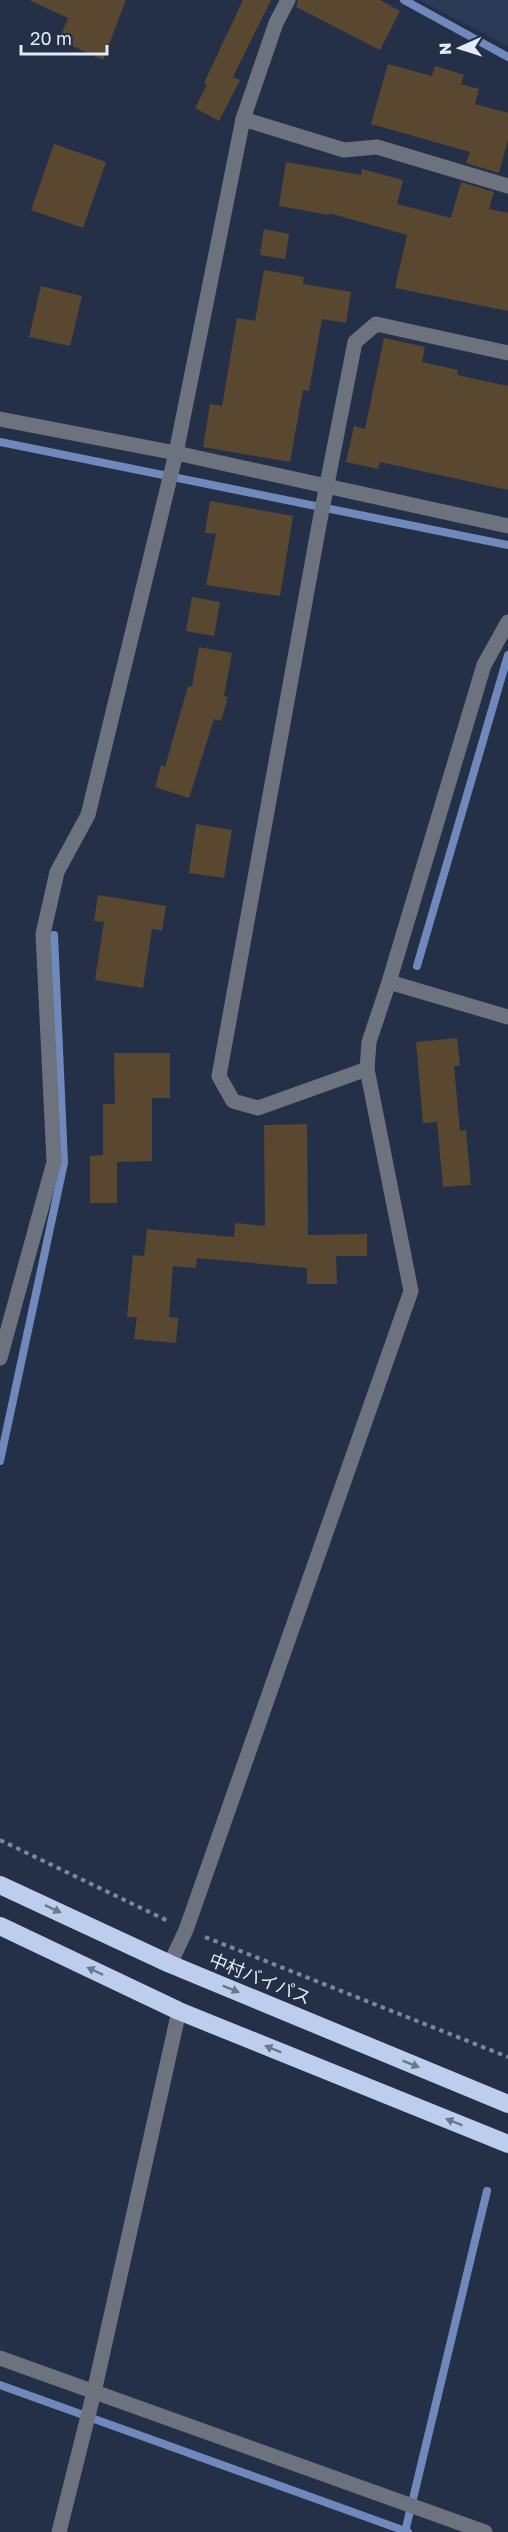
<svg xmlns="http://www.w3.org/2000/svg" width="508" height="2532" font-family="'Golos Text','Noto Sans JP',sans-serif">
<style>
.built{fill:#2b3a57}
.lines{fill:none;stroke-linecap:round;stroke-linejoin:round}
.stream{stroke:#6f89bd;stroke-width:8}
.building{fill:#5a472f}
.path{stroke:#7d879b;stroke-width:4;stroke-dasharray:4.5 4.5;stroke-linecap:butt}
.minor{stroke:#6c727e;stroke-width:15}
.highway{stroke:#bdcdeb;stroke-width:18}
.oneway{fill:#697791}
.labels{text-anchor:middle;stroke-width:5;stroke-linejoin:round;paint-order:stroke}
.street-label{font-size:18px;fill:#e2eaf9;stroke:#243047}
</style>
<rect width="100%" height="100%" fill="#243047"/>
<path class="built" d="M419,0H508V46Z"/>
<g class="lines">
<g class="stream">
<path d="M404,0L508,57"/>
<path d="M0,442L508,545"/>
<path d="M417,966L508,655"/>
<path d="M0,1461L64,1163L54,935"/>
<path d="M0,2385L408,2532"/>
<path d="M405,2532L487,2191"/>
</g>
</g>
<g class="building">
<path d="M29,0H126L103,60L59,40L68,18Z"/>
<path d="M243,0H271L233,77L240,80L219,121L195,108L207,85L204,83Z"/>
<path d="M298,0H380L400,11L380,50L296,7Z"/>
<path d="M388,64L432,76L435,66L464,75L461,84L479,89L475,104L508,113V140L499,173L466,163L470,152L371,124Z"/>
<path d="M54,144L106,162L83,228L31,210Z"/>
<path d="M286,162L361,175L362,169L403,180L397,204L451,218L461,182L494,192L489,209L508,213V311L395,288L407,235L329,213V215L279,206Z"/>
<path d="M264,229L289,234L285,259L260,255Z"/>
<path d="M264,270L304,277L303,284L351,292L346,323L322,319L309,391L303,390L290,462L203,447L210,404L222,406L237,318L255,321Z"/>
<path d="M41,286L82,296L70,346L29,337Z"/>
<path d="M384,338L425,347L422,362L458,370L457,375L508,386V490L380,462L378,469L346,462L354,426L365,429Z"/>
<path d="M210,501L293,516L280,596L206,585L216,534L205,533Z"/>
<path d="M192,597L220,602L214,636L186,631Z"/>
<path d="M199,647L232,653L224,696L228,697L221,721L214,719L189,798L155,787L161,765L165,767L188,686L192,687Z"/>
<path d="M196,824L232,830L224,878L189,873Z"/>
<path d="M98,895L166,906L162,931L152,929L143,988L95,980L104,922L94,921Z"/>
<path d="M457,1038L460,1066H454L460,1131L466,1130L471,1185L443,1187L437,1122L423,1123L416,1042Z"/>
<path d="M114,1053H170V1098H152V1161L117,1162V1203H90V1156L103,1155V1104H115Z"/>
<path d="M307,1124L308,1235L367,1234V1256H336L337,1284H307V1268L197,1258L196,1268L173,1266L169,1317L178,1318L176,1343L134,1339L137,1317H127L133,1255L144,1256L147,1229L234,1237L235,1223L265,1226L264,1125Z"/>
</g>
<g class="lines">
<g class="path">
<path d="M0,1840L168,1921"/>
<path d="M205,1937L508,2057"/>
</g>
<g class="minor">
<path d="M243,119L344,150L377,147L508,186"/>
<path d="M0,419L176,453L508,526"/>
<path d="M389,982L508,1017"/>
<path d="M367,1069L258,1108L233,1101L219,1076L319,525L355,342L376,324L508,353"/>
<path d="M0,1358L54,1162L43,934L57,872L88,815L176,453L243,119L276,23L288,0"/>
<path d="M170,1964L186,1930L411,1291L367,1069L369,1042L389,982L484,665L508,622"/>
<path d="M0,2358L485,2532"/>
<path d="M59,2532L94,2392L179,2011"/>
</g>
<g class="highway">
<path d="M0,1885L170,1964L508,2104"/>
<path d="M0,1926L179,2011L508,2144"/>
</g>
</g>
<defs><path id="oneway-solid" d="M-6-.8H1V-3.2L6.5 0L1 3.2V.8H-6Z" transform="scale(1.5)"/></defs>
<g class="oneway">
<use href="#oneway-solid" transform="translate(53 1909) rotate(25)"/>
<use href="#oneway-solid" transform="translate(95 1971) rotate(-155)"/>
<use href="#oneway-solid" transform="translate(231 1989) rotate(22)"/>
<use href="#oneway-solid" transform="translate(273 2049) rotate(-158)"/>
<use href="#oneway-solid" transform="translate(411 2064) rotate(22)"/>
<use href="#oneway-solid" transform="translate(454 2122) rotate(-158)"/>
</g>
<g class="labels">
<g class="street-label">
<text transform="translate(260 1979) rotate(22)" y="6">中村バイパス</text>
</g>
</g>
<g transform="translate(460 48) rotate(267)" stroke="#243047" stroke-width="4.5" paint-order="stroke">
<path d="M0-4.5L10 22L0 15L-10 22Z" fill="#e2eaf9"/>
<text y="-9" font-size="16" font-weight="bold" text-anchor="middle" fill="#e2eaf9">N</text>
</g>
<path d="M21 45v9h86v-9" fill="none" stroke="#e2eaf9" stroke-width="3"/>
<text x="30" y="45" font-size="18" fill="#e2eaf9" stroke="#243047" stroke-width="4.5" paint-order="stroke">20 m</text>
</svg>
